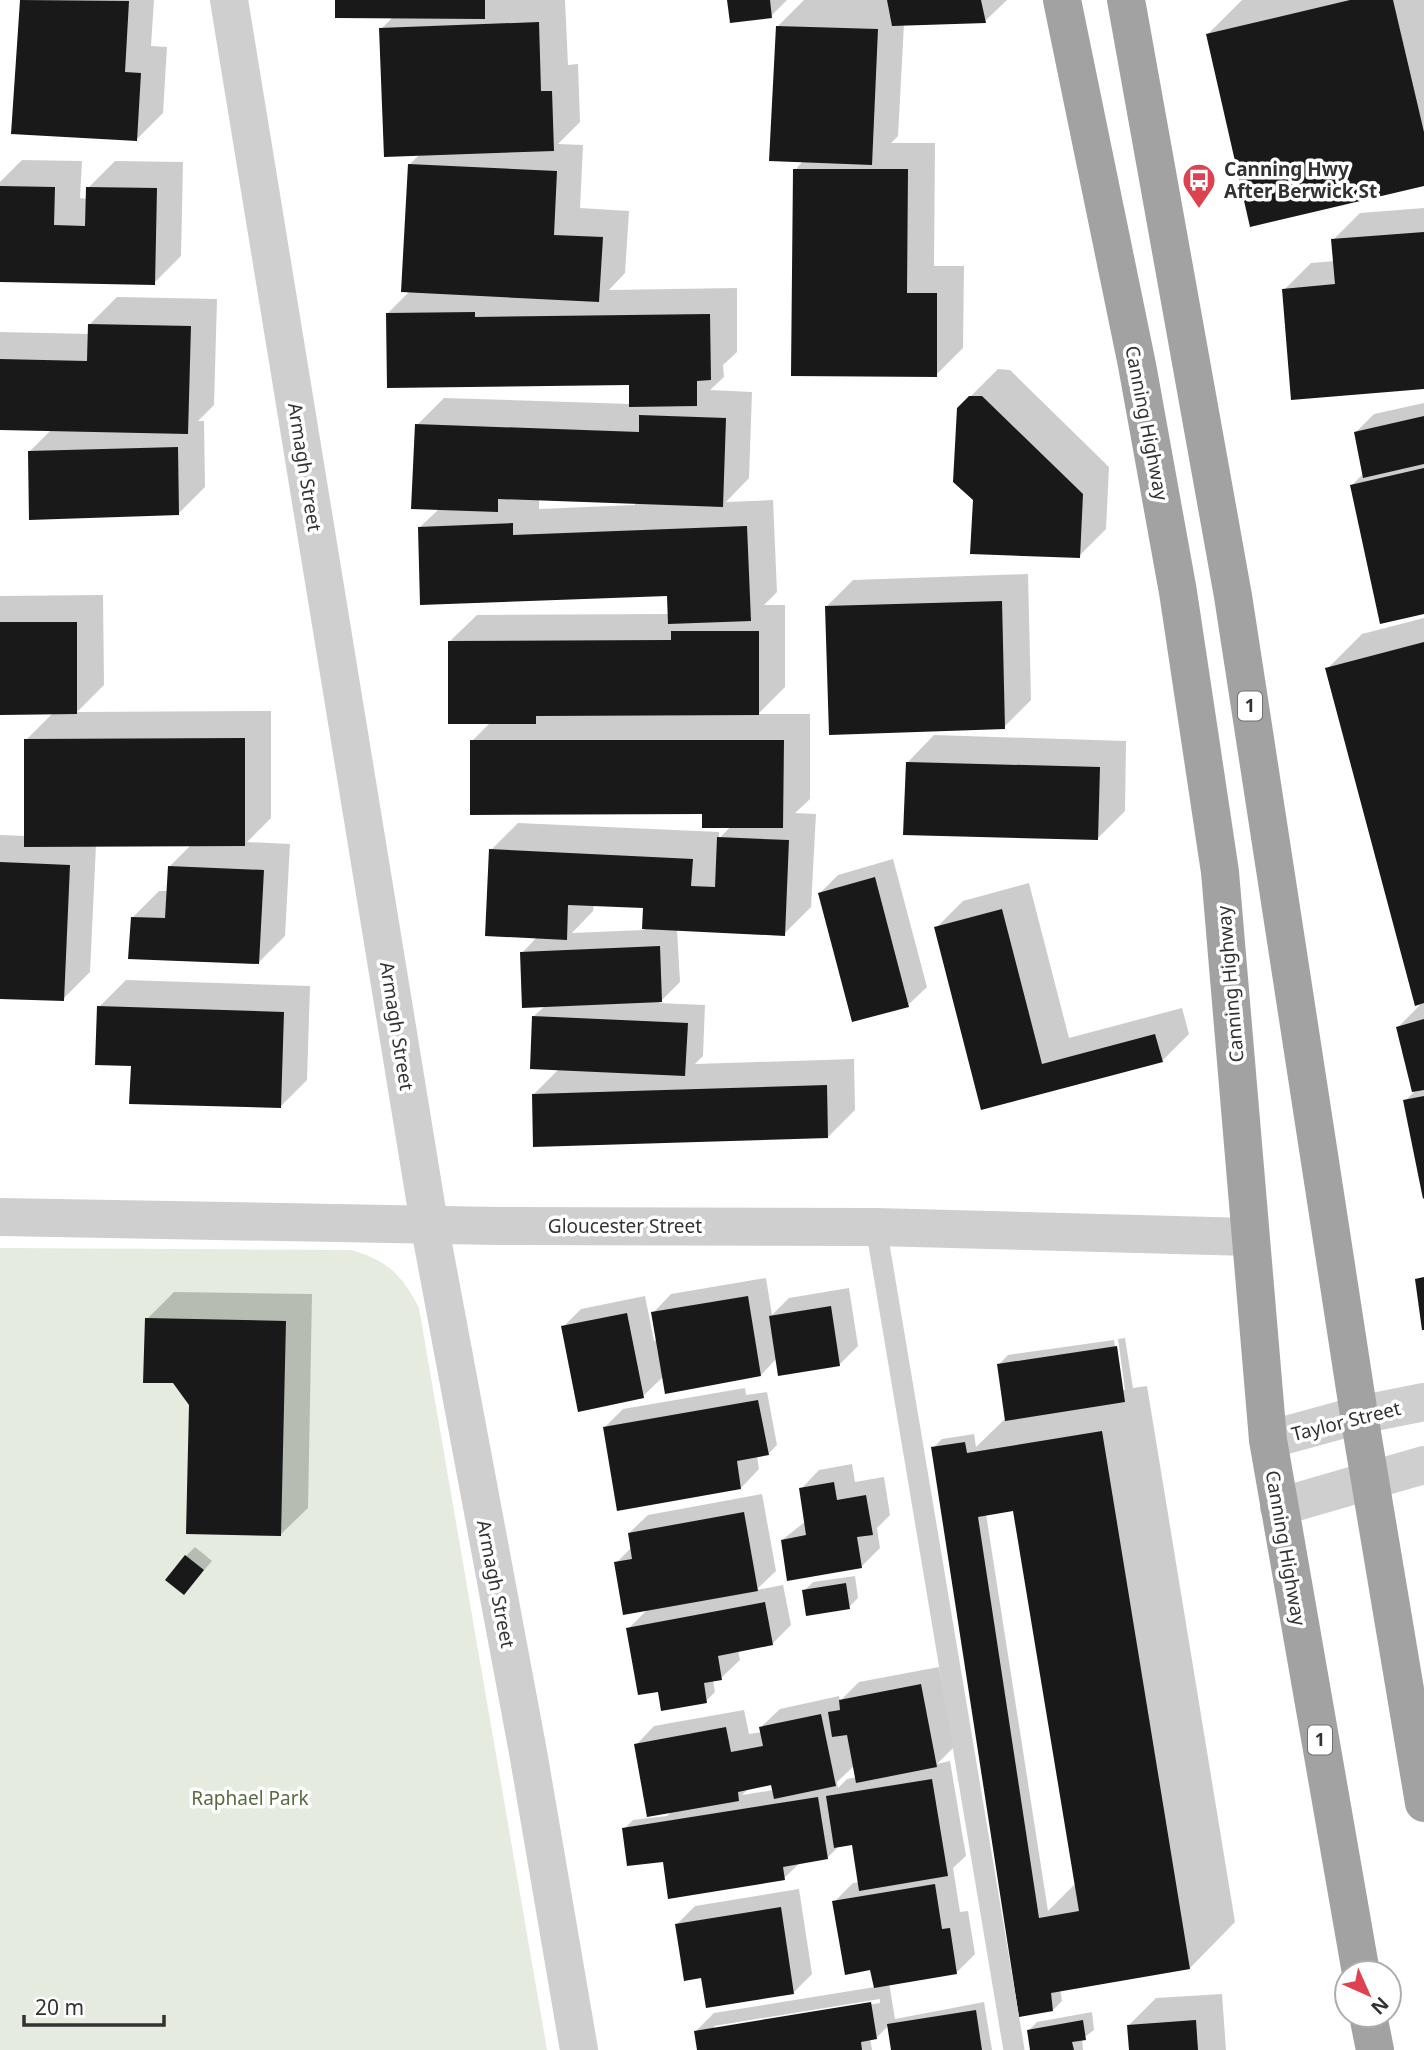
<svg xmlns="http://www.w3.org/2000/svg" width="1424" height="2050" font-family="'Noto Sans',sans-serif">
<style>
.green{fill:#e5ebdf}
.shadow{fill:#0003;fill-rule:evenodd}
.building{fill:#191919;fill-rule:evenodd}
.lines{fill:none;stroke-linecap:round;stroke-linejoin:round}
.service{stroke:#cfcfcf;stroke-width:21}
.minor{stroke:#cfcfcf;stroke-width:38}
.trunk{stroke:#a2a2a2;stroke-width:38}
.labels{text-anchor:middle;stroke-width:7;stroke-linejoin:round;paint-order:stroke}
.shield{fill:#fff;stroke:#707070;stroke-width:2}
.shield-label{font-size:18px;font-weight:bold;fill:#323232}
.poi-label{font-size:19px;font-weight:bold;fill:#323232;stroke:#fff;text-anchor:start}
.street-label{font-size:19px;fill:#323232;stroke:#fff}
.park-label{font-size:19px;fill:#566c41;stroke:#fff}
</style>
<rect width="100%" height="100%" fill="#fff"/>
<path class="green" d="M0,1248L352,1250C388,1261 402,1275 419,1308L547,2050H0Z"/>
<g class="shadow">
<path d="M22,0H154L151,46L167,47L163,113L136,140L13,132Z"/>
<path d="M336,0H565L568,65L578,64L580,122L558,144L583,145L580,208L629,211L625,273L609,290L737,288V352L723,365L724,377L710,390L752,392L749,478L726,502L773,500L777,592L764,605H785V687L758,714H810V799L795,813L816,814L811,907L784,934L677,929L680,982L659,1003L705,1005L703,1056L695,1064L854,1059L855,1110L828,1137L533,1095L559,1069L534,1016L546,1005L522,953L537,937L491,850L518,823L719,832V839L731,826L704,812L472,741L491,722L449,642L477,615L669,614L668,595L420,527L439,509L417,425L444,398L631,404L630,383L388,313L410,291V164L420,154L381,29L393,17ZM539,498L635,502V505L539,509ZM594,904L645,906L644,930L572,933L593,911Z"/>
<path d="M729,0H787L771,16Z"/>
<path d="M804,0H1007L985,21L904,24L898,136L891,143H935L934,266H964L963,348L936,375L795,170L803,161L778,26Z"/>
<path d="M1242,0H1424V184L1207,35Z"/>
<path d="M22,160L82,161L80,198L88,199V188L115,161L183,162L181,256L154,283L0,281V182Z"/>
<path d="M1424,208V387L1284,290L1311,263L1335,261L1333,240L1360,213Z"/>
<path d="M117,297L217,299L214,405L198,421H204L205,487L178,514L29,452L52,429L0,428V332L89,334L90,324Z"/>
<path d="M998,369L1010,370L1109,467L1106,529L1079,556L975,500L958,409Z"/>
<path d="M1424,403V613L1352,485L1364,473L1355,433L1374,414Z"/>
<path d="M1028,574L1031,700L1004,727L826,607L853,580Z"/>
<path d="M103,595L104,685L77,712L271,711V818L247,842L290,844L285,936L258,963L132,918L159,891H168L170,866L191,845H96L90,972L63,999L0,997V835L26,836V740L53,713H0V596Z"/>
<path d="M1424,618V1001L1327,669L1362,634Z"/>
<path d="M934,735L1126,741L1125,811L1098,838L907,763Z"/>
<path d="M893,859L927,987L908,1005L853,1020L820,893L838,875Z"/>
<path d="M1029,883L1069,1038L1182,1008L1189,1034L1162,1061L982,1108L936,928L963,901Z"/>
<path d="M126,980L310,986L307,1080L280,1107L133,1064L99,1007Z"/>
<path d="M1424,1001V1196L1405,1101L1414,1092L1398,1027Z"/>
<path d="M766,1278L772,1315L789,1298L849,1288L858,1346L840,1364L777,1358L761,1375L664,1376L643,1396L563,1327L581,1309L645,1296L654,1341L658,1340L653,1313L671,1294Z"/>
<path d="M174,1292L312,1294L308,1508L280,1535L191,1404L147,1319Z"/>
<path d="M1125,1338L1133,1388L1147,1386L1235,1922L1190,1968L1060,1989L1062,2001L1053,2010L933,1448L942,1439L974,1434L976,1447L1007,1417L999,1364L1008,1355L1114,1340L1122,1390H1125L1118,1339ZM1015,1509L1076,1883L1048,1911L986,1514Z"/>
<path d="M745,1388L746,1395L767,1392L777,1445L768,1454L757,1456L759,1469L741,1488L605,1427L623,1409Z"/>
<path d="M852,1464L855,1482L884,1477L890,1515L877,1528L880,1548L861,1567L782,1540L806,1521L801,1489L819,1470Z"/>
<path d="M762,1494L776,1571L756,1590L783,1585L791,1625L772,1644L738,1650L740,1660L721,1678L713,1680L715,1692L706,1701L660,1693L628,1629L648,1609L616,1563L632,1547L629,1533L648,1515Z"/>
<path d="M195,1547L212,1561L192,1584L186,1556Z"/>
<path d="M855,1576L858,1598L849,1607L804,1591L813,1582Z"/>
<path d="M939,1667L954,1747L937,1764L950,1761L966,1856L953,1868L960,1912L968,1911L975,1954L957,1972L889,1983L895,2019L984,2002L992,2050H893L889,2025L876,2038L870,2039L872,2050H698L696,2031L714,2013L875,1987L872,1968L834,1902L853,1883L860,1882L853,1843L839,1846L828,1857L801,1862L784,1878L664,1860L624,1829L633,1820L649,1818L636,1745L654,1726L744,1710L749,1734L762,1732L761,1727L780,1709L839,1696L840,1701L859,1682ZM855,1765L857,1777L847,1779L838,1788L837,1782ZM773,1783L774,1790L742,1795L749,1788ZM672,1811L667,1816L649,1818V1815ZM880,1999V2003L714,2029V2026Z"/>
<path d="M799,1889L812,1974L794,1992L703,1976L677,1924L695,1906Z"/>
<path d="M1222,1994L1226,2050H1131L1129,2025L1156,1998Z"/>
<path d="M1092,2012L1094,2030L1082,2039L1083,2050H1032L1028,2031L1037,2022Z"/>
</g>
<g class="building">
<path d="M20,0L129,1L125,72L141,73L137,141L11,134Z"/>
<path d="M335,0H485V19L335,18Z"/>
<path d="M727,0H770L772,18L730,23Z"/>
<path d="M887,0H981L986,23L892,26Z"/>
<path d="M1350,0H1393L1424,132V186L1250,227L1206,34Z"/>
<path d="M539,22L541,91H552L554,151L384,157L379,28Z"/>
<path d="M776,26L878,29L872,165L769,161Z"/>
<path d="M408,164L557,171L554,235L603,237L599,302L401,292Z"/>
<path d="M793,169H908L907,293H937V377L791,376Z"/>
<path d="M0,186L55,187L54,225L85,226L86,187L157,188L155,285L0,282Z"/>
<path d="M1424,232V389L1291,400L1282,289L1335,284L1331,239Z"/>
<path d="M475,312V317L710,314L711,380L697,381V406L629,407V385L387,388L386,313Z"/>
<path d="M88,324L191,326L188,434L0,430V359L87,361Z"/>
<path d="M969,396H982L1083,494L1080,558L970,554L973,500L953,482L957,408Z"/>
<path d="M639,415L726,418L723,507L498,499V512L411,509L415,424L639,432Z"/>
<path d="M1424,416V464L1363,478L1354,432Z"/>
<path d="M178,447L179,515L29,520L28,451Z"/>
<path d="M1424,468V614L1380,624L1350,485Z"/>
<path d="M513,523V535L747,526L751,621L668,624L667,596L420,605L418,527Z"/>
<path d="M1002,601L1005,729L829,735L825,606Z"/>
<path d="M0,622H77V714L0,715Z"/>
<path d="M671,631H759V715L536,716V724H448V641L671,640Z"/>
<path d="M1424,642V1003L1415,1006L1325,668Z"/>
<path d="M245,738V846L24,847V739Z"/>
<path d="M470,740H784L783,828H702V814L470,815Z"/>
<path d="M906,762L1100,767L1098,840L903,835Z"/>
<path d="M717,837L789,840L785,936L642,929L643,908L568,905L567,940L485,936L489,849L693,859L691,886L715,887Z"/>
<path d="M0,862L70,865L64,1001L0,999Z"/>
<path d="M168,866L264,870L259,964L128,959L131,917L165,918Z"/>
<path d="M875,877L909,1007L852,1022L818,893Z"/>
<path d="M1002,909L1042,1064L1155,1034L1163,1062L981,1110L934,927Z"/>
<path d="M660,946L662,1002L522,1008L520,952Z"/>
<path d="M97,1006L284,1012L281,1108L129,1104L131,1066L95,1065Z"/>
<path d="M532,1016L688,1023L685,1076L530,1069Z"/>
<path d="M1424,1019V1090L1412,1092L1396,1027Z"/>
<path d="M827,1085L828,1138L533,1147L532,1094Z"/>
<path d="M1424,1096V1198L1423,1199L1403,1100Z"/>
<path d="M1424,1277V1330H1422L1415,1279Z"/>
<path d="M748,1296L761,1376L665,1394L651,1312Z"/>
<path d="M831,1306L840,1366L778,1376L769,1316Z"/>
<path d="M627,1313L644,1398L578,1412L561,1326Z"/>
<path d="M145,1318L286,1321L281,1536L186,1534L189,1405L173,1383H143Z"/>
<path d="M1117,1346L1125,1402L1005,1421L997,1364Z"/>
<path d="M758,1400L769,1455L737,1461L741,1489L617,1511L603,1427Z"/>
<path d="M1102,1431L1190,1969L1051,1993L1053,2011L1019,2017L931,1447L965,1442L967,1453ZM1013,1511L1079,1911L1039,1918L978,1517Z"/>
<path d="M834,1482L837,1500L866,1495L873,1535L857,1537L862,1568L787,1581L781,1540L806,1535L799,1488Z"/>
<path d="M744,1512L758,1591L623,1615L614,1562L632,1559L628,1533Z"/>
<path d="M185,1555L204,1570L184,1595L165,1580Z"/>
<path d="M846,1583L850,1609L806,1616L802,1590Z"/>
<path d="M765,1602L773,1645L718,1656L722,1680L704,1683L707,1703L661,1711L658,1692L638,1695L626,1628Z"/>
<path d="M921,1684L937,1767L856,1783L847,1735L832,1737L828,1712L840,1710L839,1700Z"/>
<path d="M821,1714L836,1786L774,1799L771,1785L738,1792L739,1801L647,1817L634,1744L726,1727L731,1752L763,1746L759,1727Z"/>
<path d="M932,1779L948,1876L859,1891L852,1845L834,1848L826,1796Z"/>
<path d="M818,1797L828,1859L783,1867L785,1880L668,1899L663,1862L627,1866L622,1828Z"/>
<path d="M935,1884L942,1929L950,1928L957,1974L874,1988L870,1970L845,1975L832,1901Z"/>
<path d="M781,1907L794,1994L706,2008L701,1978L684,1981L675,1924Z"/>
<path d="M871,2002L877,2039L861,2042L862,2050H697L694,2031Z"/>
<path d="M976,2010L982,2050H891L887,2024Z"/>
<path d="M1083,2020L1086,2040L1072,2042L1074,2050H1030L1027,2030Z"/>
<path d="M1196,2020L1198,2050H1129L1127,2025Z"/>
</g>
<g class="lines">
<path class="service" d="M876,1227L1014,2050"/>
<g class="minor">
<path d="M229,0L429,1223L528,1752L579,2050"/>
<path d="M0,1217L498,1226L876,1227L1250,1237"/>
<path d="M1268,1440L1359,1415L1424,1402"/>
<path d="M1279,1507L1424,1465"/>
</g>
<g class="trunk">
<path d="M1062,0L1137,365L1178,592L1220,872L1268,1440L1361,1973"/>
<path d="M1126,0L1233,596L1359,1415L1424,1803"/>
<path d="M1368,2015L1375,2050"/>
</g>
</g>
<defs>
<symbol id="bus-pin" viewBox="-11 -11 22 30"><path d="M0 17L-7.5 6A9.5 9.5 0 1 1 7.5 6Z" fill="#dc4250" stroke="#fff"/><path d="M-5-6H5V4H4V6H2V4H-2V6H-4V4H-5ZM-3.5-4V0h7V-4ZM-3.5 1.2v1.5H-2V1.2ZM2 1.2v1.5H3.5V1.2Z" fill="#fff"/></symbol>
</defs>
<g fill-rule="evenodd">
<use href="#bus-pin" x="1180" y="161" width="38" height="52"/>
</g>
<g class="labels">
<g class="shield">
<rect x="1238" y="691.5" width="24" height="29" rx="5"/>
<rect x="1308" y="1725.5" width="24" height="29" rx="5"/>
</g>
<g class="shield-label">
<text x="1250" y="712">1</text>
<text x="1320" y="1746">1</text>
</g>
<g class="poi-label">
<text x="1224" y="176">Canning Hwy<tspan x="1224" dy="22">After Berwick St</tspan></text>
</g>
<g class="street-label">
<text transform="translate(1147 423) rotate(79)" y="7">Canning Highway</text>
<text transform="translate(305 467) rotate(81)" y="7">Armagh Street</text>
<text transform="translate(1230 984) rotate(-95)" y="7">Canning Highway</text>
<text transform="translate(397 1026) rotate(81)" y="7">Armagh Street</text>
<text x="625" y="1233">Gloucester Street</text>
<text transform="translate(1346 1421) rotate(-14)" y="7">Taylor Street</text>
<text transform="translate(1286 1548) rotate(80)" y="7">Canning Highway</text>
<text transform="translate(496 1584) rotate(79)" y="7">Armagh Street</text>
</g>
<g class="park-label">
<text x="250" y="1805">Raphael Park</text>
</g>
</g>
<g transform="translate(1368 1994) rotate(135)"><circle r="33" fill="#ffffff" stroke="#adadad" stroke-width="2"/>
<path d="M0-5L12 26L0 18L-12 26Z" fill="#dc4250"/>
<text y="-10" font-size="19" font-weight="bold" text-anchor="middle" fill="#323232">N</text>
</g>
<path d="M24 2015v10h140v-10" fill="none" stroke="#323232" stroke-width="3.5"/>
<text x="35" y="2015" font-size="21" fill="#323232" stroke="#ffffff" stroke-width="5" paint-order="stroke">20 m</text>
</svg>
